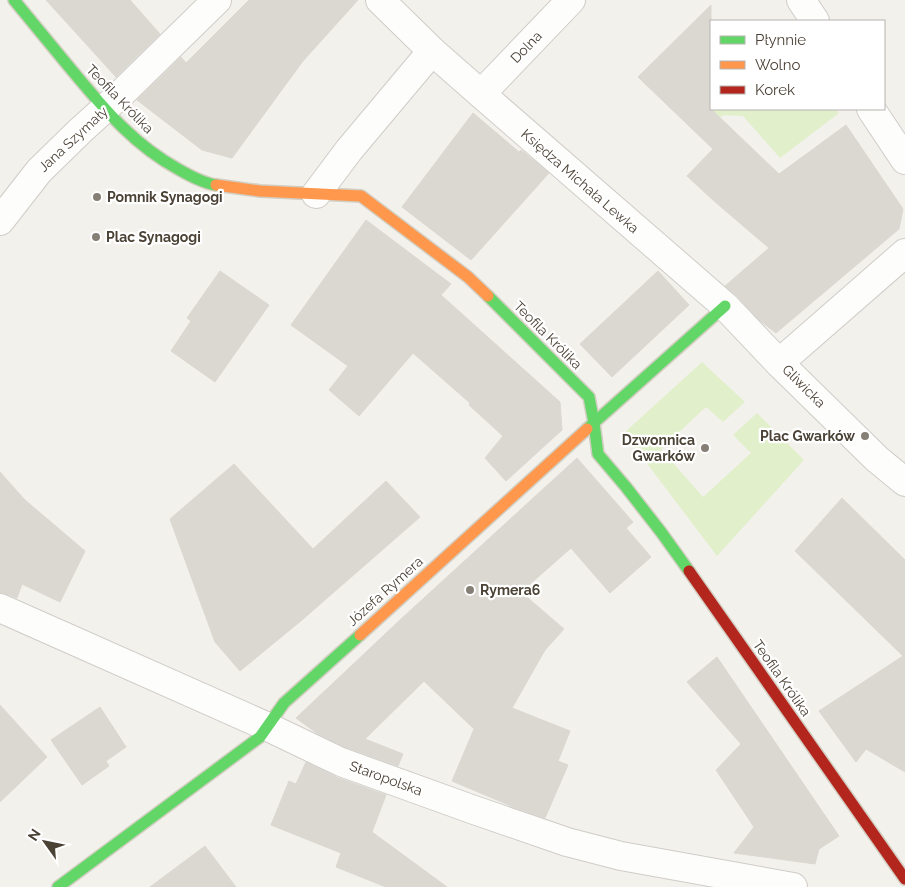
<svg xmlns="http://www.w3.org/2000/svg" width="905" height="887" font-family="Raleway,sans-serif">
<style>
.green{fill:#e1efca}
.building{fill:#dbd8d2;stroke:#dbd8d2}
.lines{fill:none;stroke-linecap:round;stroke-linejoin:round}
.street-casing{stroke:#d0cdc8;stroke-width:30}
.fast-casing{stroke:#d3cec2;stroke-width:14}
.slow-casing{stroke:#d3cec2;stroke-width:14}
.jam-casing{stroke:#d3cec2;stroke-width:14}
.street{stroke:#fdfdfc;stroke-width:28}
.fast{stroke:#63d668;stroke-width:11}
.slow{stroke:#ff974d;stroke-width:11}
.jam{stroke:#b3261e;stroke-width:11}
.poi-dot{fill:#867f76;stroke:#fff;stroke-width:2}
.labels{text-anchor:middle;stroke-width:4.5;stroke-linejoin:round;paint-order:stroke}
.street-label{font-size:14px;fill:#4b4236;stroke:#fff}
.poi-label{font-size:14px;font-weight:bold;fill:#4b4236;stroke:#fff;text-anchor:start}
</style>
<rect width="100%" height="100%" fill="#f3f1ec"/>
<g class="green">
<path d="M713,109H836L839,113L780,158L743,116L724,115L714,120L709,113Z"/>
<path d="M702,362L745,402L723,422L706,407L661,449L703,497L751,453L733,435L757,413L804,460L717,556L624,433Z"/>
</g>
<g class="building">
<path d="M46,0H130L160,34L116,77Z"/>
<path d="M249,0H358L303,61L232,158L202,150L137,100L181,57L186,63Z"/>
<path d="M711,5V109L779,174L846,125L903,209L899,229L776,333L759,320L736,295L725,286L769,248L714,201L687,176L713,149L638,77Z"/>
<path d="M473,113L519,152L521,150L549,173L471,260L402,207Z"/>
<path d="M366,220L451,284L441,295L560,402L562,430L506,481L485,458L503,436L469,405L470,403L413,353L359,416L329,390L348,366L291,325Z"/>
<path d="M220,271L269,305L215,382L171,351L191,321L187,318Z"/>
<path d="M658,271L689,305L612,377L580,344Z"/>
<path d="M577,458L633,522L626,528L651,557L610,593L571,548L521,592L564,629L545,650L512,708L570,731L558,761L568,765L545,818L516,808L452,781L474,729L424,681L365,739L403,754L398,766L347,748L318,734L296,718L401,619Z"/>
<path d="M234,464L313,549L386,481L420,517L302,620L240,671L215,642L170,519Z"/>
<path d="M0,472L25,500L85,551L60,602L22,584L17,598L6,594L0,593Z"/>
<path d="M842,498L905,560V772L866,749L856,762L819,711L903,656L795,551Z"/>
<path d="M717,657L839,836L819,849L815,864L734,853L754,827L716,770L741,744L687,682Z"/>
<path d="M0,705L47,757L0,802Z"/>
<path d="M100,707L126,747L106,761L109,766L82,785L51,740Z"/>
<path d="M306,762L336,777L386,795L372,832L447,887H386L336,867L341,853L271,825L289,781L296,784Z"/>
<path d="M205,846L236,887H150Z"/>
</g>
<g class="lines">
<defs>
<g id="street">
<path d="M380,0L432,51L481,94L725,306L779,363L877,459L905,482"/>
<path d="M801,0L815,21"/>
<path d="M481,94L571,0"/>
<path d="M871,109L905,160"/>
<path d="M316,194L349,150L432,51"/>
<path d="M0,221L39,171L80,131L123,92L217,0"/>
<path d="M779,363L905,253"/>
<path d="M0,608L268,727L341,762L474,810L567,842L621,856L793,887"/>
</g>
<g id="fast">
<path d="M14,0C33,23 51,45 70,68C103,107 132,144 178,169C190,176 203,183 216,185"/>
<path d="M488,296L589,397L594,423L598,454L626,487L661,532L689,571"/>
<path d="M587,429L725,306"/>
<path d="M58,887L260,737L284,703L360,635"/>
</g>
<g id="slow">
<path d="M216,185L260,191L361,196L468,277L488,296"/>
<path d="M360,635L587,429"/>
</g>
<path id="jam" d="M689,571L905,879"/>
</defs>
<use href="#street" class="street-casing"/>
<use href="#fast" class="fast-casing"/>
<use href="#slow" class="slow-casing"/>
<use href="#jam" class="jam-casing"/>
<use href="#street" class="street"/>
<use href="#fast" class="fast"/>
<use href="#slow" class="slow"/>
<use href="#jam" class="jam"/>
</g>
<g class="poi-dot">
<circle cx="97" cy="197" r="5"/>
<circle cx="96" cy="237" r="5"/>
<circle cx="865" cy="436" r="5"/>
<circle cx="705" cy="448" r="5"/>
<circle cx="470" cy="590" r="5"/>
</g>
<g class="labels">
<g class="street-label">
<text transform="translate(526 47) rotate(-46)" y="5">Dolna</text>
<text transform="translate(120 99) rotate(46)" y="5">Teofila Królika</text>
<text transform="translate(73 139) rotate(-43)" y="5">Jana Szymały</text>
<text transform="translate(580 181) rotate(41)" y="5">Księdza Michała Lewka</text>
<text transform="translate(548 335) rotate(45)" y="5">Teofila Królika</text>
<text transform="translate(804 386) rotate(45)" y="5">Gliwicka</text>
<text transform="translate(385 591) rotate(-42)" y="5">Józefa Rymera</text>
<text transform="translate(782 678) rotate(55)" y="5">Teofila Królika</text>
<text transform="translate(386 778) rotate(20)" y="5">Staropolska</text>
</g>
<g class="poi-label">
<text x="107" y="202">Pomnik Synagogi</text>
<text x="106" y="242">Plac Synagogi</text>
<text x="855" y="441" text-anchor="end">Plac Gwarków</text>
<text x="695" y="445" text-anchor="end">Dzwonnica<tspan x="695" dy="16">Gwarków</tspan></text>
<text x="480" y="595">Rymera6</text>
</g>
</g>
<rect x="710" y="20" width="175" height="90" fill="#ffffff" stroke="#b7b3af"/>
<rect x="720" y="36" width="25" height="8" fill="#63d668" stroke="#b7b3af"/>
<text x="755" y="45" font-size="15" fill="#4b4236">Płynnie</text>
<rect x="720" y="61" width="25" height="8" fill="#ff974d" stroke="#b7b3af"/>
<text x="755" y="70" font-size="15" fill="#4b4236">Wolno</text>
<rect x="720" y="86" width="25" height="8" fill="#b3261e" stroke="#b7b3af"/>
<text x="755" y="95" font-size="15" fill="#4b4236">Korek</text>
<g transform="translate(45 842) rotate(303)" stroke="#ffffff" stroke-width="4" paint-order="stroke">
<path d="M0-4L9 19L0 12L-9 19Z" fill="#4b4236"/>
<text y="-8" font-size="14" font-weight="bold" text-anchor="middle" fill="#4b4236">N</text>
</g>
</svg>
